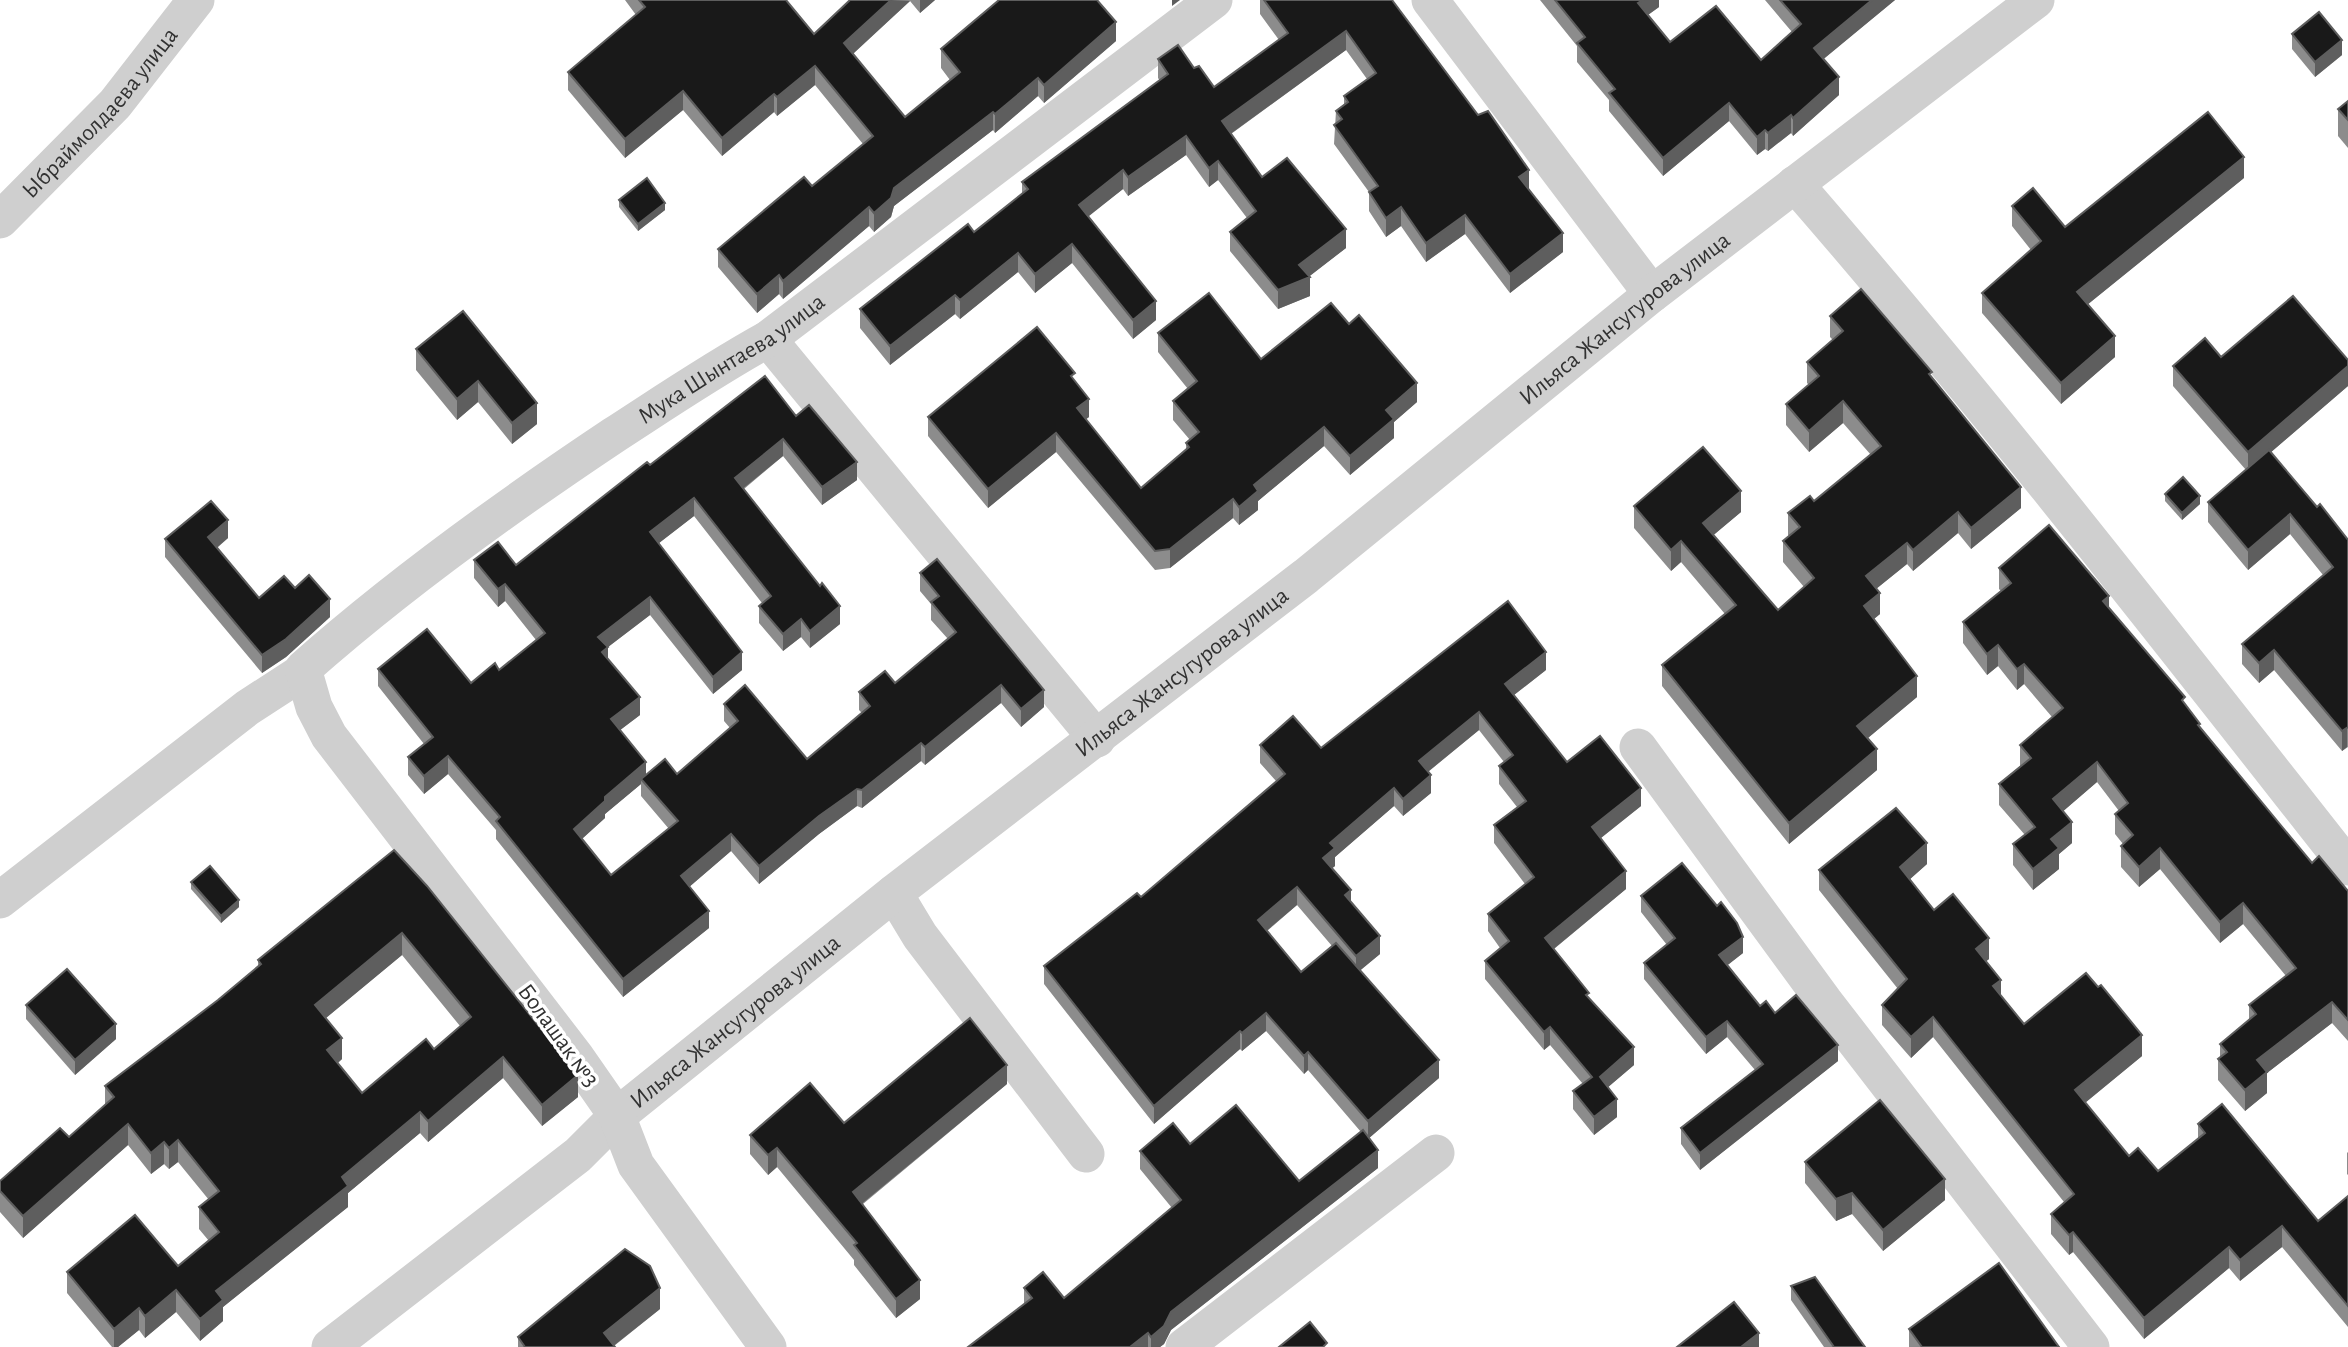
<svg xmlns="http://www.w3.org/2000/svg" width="2348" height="1347" font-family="'Alegreya Sans',sans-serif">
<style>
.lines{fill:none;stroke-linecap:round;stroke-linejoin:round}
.street{stroke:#cfcfcf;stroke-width:37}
.wall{fill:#8c8c8c;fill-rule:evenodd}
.shaded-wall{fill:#5e5e5e}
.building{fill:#191919;stroke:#5e5e5e;stroke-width:2;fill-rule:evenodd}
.labels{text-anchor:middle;stroke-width:7;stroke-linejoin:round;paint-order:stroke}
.street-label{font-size:24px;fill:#323232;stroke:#fff}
</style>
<rect width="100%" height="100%" fill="#fff"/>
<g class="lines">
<g class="street">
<path d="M1430,0L1652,294"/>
<path d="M1795,184C1987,405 2167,637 2348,867"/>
<path id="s1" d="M0,220L115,104L196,0"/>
<path d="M768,339L1097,739"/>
<path d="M1638,747L1824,1001L2091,1347"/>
<path d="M894,893L920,936L1086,1154"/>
<path d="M0,900L247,708L304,671"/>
<path id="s2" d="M330,1347L578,1155L617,1116L894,893L1306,576L1652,294L2036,0"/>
<path id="s3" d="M768,1347L636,1165L617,1116L576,1057L329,736L314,707L303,669C400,583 506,507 614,435C665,402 715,368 768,339L1214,0"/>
<path d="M1184,1347L1436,1153"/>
</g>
</g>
<g class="wall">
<path d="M625,0H786L814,34L850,0H935L920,13L910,1L853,54L905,117L950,80L941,68V49L1116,41L1044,103L1038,96L995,133L993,130L894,206L891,217L874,232L869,226L783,299L779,294L757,313L718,267V249L812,186L863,144L815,85L777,116L774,112L722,156L683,110L625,158L568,90V72L636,15Z"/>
<path d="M1260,0H1392L1529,189L1563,252L1510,293L1465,234L1426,262L1401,226L1386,237L1369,211V192L1334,144L1336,111L1344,104V96L1367,79L1346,50L1231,134L1262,177L1346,248L1309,276L1310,296L1278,309L1230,251V232L1247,218L1218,180L1209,187L1186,155L1128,196L1123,189L1088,216L1156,320L1133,339L1072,263L1035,293L1018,272L960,319L955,314L890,365L860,328V309L974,232L1022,194V182L1160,81L1158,78V59L1194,68L1214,87L1279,40L1260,14Z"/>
<path d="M1540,0H1659V7L1648,15L1670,42L1761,60L1792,32L1765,0H1895L1823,59L1839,95L1793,136L1791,133L1768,151L1765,149L1757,155L1729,121L1663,176L1609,111V100L1577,62V46Z"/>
<path d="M2292,34L2342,55L2315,77L2292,49Z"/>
<path d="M2348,101V148L2338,136V109Z"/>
<path d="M2244,178L2087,305L2115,357L2061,404L1982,313V293L2031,250L2012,226V206L2065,227Z"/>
<path d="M619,200L665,210L638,231L619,207Z"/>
<path d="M463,311L537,424L512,444L478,402L457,420L416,370V349Z"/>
<path d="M1830,316L1932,378L2021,508L1971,549L1958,533L1913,571L1907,564L1876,589L1880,614L1874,619L1917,697L1868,738L1877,770L1789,844L1662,686V665L1725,614L1681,562L1671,571L1634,528V506L1741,512L1713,535L1778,610L1804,587L1783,562V541L1789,536L1788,535V513L1814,501L1871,455L1843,423L1809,452L1786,425V404L1809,385L1807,383V362L1833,340L1830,337Z"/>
<path d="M1349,324L1417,402L1394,422V438L1350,475L1324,446L1258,501V510L1239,525L1233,518L1170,568L1155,570L1056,452L988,508L928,436V417L1075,382L1089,417L1086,419L1141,488L1186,449V443L1190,440L1173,420V401L1188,389L1158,352V333L1261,359Z"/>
<path d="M2221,357L2348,360V386L2271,452L2317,507L2348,540V747L2342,751L2274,670L2259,683L2242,664V644L2323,575L2290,534L2248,570L2208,522V502L2246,470L2173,386V366Z"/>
<path d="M796,416L857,480L822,505L783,456L744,489L840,624L810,648L801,637L783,651L759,623V606L762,603L694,516L659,543L742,670L713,694L650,615L608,647V659L640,715L620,730L646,774H677L730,728L724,721V704L807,759L862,713L859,710V692L895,683L948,639L931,620V604L920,591V573L1044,707L1021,727L1001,703L925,765L921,761L862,808L857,806L819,834L759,884L731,851L689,887L709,928L623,997L496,839V830L448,774L424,794L408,775V757L424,744L378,686V669L471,683L499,670L536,640L505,601L498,607L474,578V560L516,565L650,465ZM641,784V796L669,829L611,875L582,839L605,818V814Z"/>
<path d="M2165,494L2200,504L2182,520L2165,501Z"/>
<path d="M228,538L217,548L259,598L295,588L330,617L286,657L262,673L165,557V539Z"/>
<path d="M1999,568L2109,608L2185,705L2200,728L2312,863L2348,891V1041L2332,1023L2267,1073V1093L2245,1111L2218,1080V1059L2220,1057V1044L2249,1020V1005L2286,976L2243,924L2220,943L2160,869L2139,887L2121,867V846L2123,844L2115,834V814L2119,811L2097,782L2063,811L2072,843L2059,854V869L2033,890L2013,865V844L2025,835L1999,805V784L2020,766V745L2052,717L2024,684L2017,690L1998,666L1987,675L1963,643V622L2001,591L1999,589Z"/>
<path d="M1546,670L1514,695L1567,762L1641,806L1601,838L1626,889L1554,949L1589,998L1634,1065L1608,1087L1617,1117L1594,1135L1573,1109V1091L1583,1084L1550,1045L1544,1050L1485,979V961L1500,948L1488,931V914L1525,884L1494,843V825L1517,807L1499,784V766L1504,762L1479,730L1428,772L1431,793L1403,816L1394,806L1335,857V866L1332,868L1380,954L1360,970L1439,1078L1369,1138L1378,1168L1171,1330L1164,1344L1160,1347H968L1024,1304V1288L1064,1298L1172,1208L1140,1169V1151L1190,1144L1299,1181L1361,1132L1308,1070L1304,1074L1266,1031L1242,1051L1240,1049L1154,1124L1044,984V966L1141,897L1276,781L1260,763V745L1321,748ZM1297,905L1332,946L1301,972L1267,931Z"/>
<path d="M394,850L578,1097L542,1126L503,1078L428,1142L420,1133L348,1193V1207L223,1307V1321L200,1341L176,1312L145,1338L139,1330L118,1347H112L67,1293V1272L178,1266L209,1241L199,1229V1207L209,1200L178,1162L169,1169L164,1164L151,1174L128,1145L23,1238L0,1212V1181L69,1137L105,1105V1086L218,1000L258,967V960ZM402,955L460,1026L434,1049L362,1093L338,1063L342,1059L326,1018Z"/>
<path d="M1927,864L1910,879L1934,910L1989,959L1986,961L2001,996L2024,1024L2142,1056L2085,1103L2129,1156L2158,1171L2198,1139V1124L2318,1221L2348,1196V1327L2282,1247L2240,1281L2229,1268L2144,1339L2073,1252L2069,1255L2051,1234V1214L2064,1202L1933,1037L1911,1058L1882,1025V1005L1898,989L1819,890V870Z"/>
<path d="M191,882L239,907L221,923L191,889Z"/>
<path d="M1641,896L1743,953L1727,965L1760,1006L1775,1013L1838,1061L1700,1170L1681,1144V1128L1755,1070L1727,1037L1706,1054L1644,979V963L1667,945L1641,912Z"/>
<path d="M26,1005L116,1039L75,1075L26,1019Z"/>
<path d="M1007,1084L863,1204L920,1299L896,1318L854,1265V1260L777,1167L768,1175L750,1154V1135L844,1123Z"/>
<path d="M2348,1152V1175L2347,1174V1153Z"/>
<path d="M1805,1162L1945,1200L1883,1251L1852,1214L1836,1221L1805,1183Z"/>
<path d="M1791,1286L1865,1347H1824L1791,1300Z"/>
<path d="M660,1309L614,1346L615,1347H518V1337Z"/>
<path d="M1909,1329L2059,1347H1909Z"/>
</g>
<g class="shaded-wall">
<path d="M891,0L910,1L844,62V43Z"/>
<path d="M920,0H935L920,13Z"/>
<path d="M1172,0H1180L1172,6Z"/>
<path d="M1643,0H1659V7L1638,22V3Z"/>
<path d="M1872,0H1895L1814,67V48Z"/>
<path d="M1116,22V41L1044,103V85Z"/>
<path d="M1346,31V50L1222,140V121Z"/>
<path d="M2342,40V55L2315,77V62Z"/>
<path d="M815,66V85L777,116V97Z"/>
<path d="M1839,77V95L1793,136V118Z"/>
<path d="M1038,78V96L995,133V114Z"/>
<path d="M683,91V110L625,158V139Z"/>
<path d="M774,94V112L722,156V138Z"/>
<path d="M1729,103V121L1663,176V158Z"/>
<path d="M993,112V130L894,206L891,217L874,232V213L894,188Z"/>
<path d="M1791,115V133L1768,151V133Z"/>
<path d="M1765,130V149L1757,155V137Z"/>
<path d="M1186,136V155L1128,196V177Z"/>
<path d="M2244,157V178L2077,313V292Z"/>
<path d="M1218,161V180L1209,187V168Z"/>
<path d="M1123,170V189L1079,224V205Z"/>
<path d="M1529,170V189L1519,196V177Z"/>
<path d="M665,203V210L638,231V224Z"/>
<path d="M869,207V226L783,299V281Z"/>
<path d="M1401,207V226L1386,237V218Z"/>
<path d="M1465,215V234L1426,262V243Z"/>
<path d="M1346,229V248L1306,279L1310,277V296L1278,309V290L1299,265Z"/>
<path d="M1563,233V252L1510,293V274Z"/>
<path d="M1072,244V263L1035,293V274Z"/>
<path d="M1018,253V272L960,319V300Z"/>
<path d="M779,275V294L757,313V294Z"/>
<path d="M955,295V314L890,365V346Z"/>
<path d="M1156,301V320L1133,339V320Z"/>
<path d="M2115,336V357L2061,404V383Z"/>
<path d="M2348,366V386L2248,472V452Z"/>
<path d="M478,381V402L457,420V399Z"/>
<path d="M1417,383V402L1394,422V438L1350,475V456L1386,410Z"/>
<path d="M1089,399V417L1077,426V408Z"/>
<path d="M1843,401V423L1809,452V431Z"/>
<path d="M537,403V424L512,444V423Z"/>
<path d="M1324,427V446L1258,501V510L1239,525V507L1254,485Z"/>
<path d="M1056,433V452L988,508V489Z"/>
<path d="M783,439V456L735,495V478Z"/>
<path d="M857,462V480L822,505V487Z"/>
<path d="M2021,487V508L1971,549V528Z"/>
<path d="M1741,491V512L1703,544V523Z"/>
<path d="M2200,496V504L2182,520V513Z"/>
<path d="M694,498V516L650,550V532Z"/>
<path d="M1233,499V518L1170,568V549Z"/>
<path d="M1958,512V533L1913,571V550Z"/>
<path d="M2290,514V534L2248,570V550Z"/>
<path d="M228,520V538L208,555V537Z"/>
<path d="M1681,541V562L1671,571V550Z"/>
<path d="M1907,543V564L1866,597V576Z"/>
<path d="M505,584V601L498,607V589Z"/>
<path d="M1880,593V614L1864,627V606Z"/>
<path d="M2109,596V616L2103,601Z"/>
<path d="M650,597V615L608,647V665L602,652L598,637Z"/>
<path d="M330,599V617L286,657L262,673V655Z"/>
<path d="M840,606V624L810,648V631Z"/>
<path d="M801,619V637L783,651V634Z"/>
<path d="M1998,645V666L1987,675V654Z"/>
<path d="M2274,650V670L2259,683V663Z"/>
<path d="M742,652V670L713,694V677Z"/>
<path d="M1546,652V670L1505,702V684Z"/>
<path d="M2024,664V684L2017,690V669Z"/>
<path d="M1917,676V697L1857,747V726Z"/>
<path d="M1001,685V703L925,765V747Z"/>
<path d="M1044,690V707L1021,727V709Z"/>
<path d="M640,697V715L611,737V719Z"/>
<path d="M1479,712V730L1419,779V761Z"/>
<path d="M2347,727V747L2342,751V731Z"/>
<path d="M921,743V761L862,808V790Z"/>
<path d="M1877,749V770L1789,844V823Z"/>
<path d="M448,756V774L424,794V776Z"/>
<path d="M646,762V780L641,779V784L605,814V818L574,846V829L605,797Z"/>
<path d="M2097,762V782L2053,820V799Z"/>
<path d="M1431,775V793L1403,816V799Z"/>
<path d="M1394,788V806L1335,857V866L1323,876V858L1330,843Z"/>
<path d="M1641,788V806L1592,845V827Z"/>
<path d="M857,789V806L819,834L759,884V866L819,816Z"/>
<path d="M2072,822V843L2059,854V869L2033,890V869L2051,839Z"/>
<path d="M731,834V851L681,894V876Z"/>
<path d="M1927,843V864L1900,888V867Z"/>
<path d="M2160,848V869L2139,887V867Z"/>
<path d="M1626,871V889L1545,956V938Z"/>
<path d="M1297,887V905L1258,938V920Z"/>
<path d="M1351,890V908L1345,895Z"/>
<path d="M239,900V907L221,923V916Z"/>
<path d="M2243,903V924L2220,943V922Z"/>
<path d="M709,911V928L623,997V979Z"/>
<path d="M402,933V955L315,1027V1005Z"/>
<path d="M1380,936V954L1356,974V956Z"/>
<path d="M1743,937V953L1719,972V955Z"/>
<path d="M1989,938V959L1976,970V949Z"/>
<path d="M2001,980V1000L1993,986Z"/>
<path d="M2332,1002V1023L2267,1073V1093L2245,1111V1090L2257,1060Z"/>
<path d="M1266,1013V1031L1242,1051V1033Z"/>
<path d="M1933,1017V1037L1911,1058V1037Z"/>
<path d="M1727,1021V1037L1706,1054V1037Z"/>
<path d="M116,1024V1039L75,1075V1060Z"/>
<path d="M1550,1027V1045L1544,1050V1032Z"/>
<path d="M1240,1031V1049L1154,1124V1106Z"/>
<path d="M2142,1035V1056L2075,1111V1090Z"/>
<path d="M342,1038V1059L327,1072V1050Z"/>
<path d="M1838,1045V1061L1700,1170V1153Z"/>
<path d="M1634,1047V1065L1600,1094V1077Z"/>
<path d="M1308,1052V1070L1304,1074V1056Z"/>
<path d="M503,1057V1078L428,1142V1121Z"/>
<path d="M1439,1060V1078L1368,1139V1121Z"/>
<path d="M1007,1065V1084L853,1211V1192Z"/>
<path d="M578,1075V1097L542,1126V1105Z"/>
<path d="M1617,1099V1117L1594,1135V1117Z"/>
<path d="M420,1112V1133L348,1193V1207L223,1307V1321L200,1341V1319L216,1291L342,1177Z"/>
<path d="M128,1124V1145L23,1238V1216Z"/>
<path d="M178,1140V1162L169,1169V1148Z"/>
<path d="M164,1142V1164L151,1174V1153Z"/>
<path d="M777,1148V1167L768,1175V1155Z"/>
<path d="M1378,1150V1168L1171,1330L1164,1344L1160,1347H1151V1337L1171,1312Z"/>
<path d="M1945,1179V1200L1883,1251V1230Z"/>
<path d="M1852,1193V1214L1836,1221V1199Z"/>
<path d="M2282,1226V1247L2240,1281V1260Z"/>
<path d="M2073,1232V1252L2069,1255V1235Z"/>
<path d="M2229,1247V1268L2144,1339V1318Z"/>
<path d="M920,1280V1299L896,1318V1299Z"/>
<path d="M660,1288V1309L612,1347L604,1333Z"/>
<path d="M176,1290V1312L145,1338V1316Z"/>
<path d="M139,1308V1330L118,1347H114V1329Z"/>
<path d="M1148,1333V1347H1130Z"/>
<path d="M1759,1333V1347H1741Z"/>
</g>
<g class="building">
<path d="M639,0H786L814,34L850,0H891L844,43L905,117L960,72L941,49L999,0H1097L1116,22L1044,85L1038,78L995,114L993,112L894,188L891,198L874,213L869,207L783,281L779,275L757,294L718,249L804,177L812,186L873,136L815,66L777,97L774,94L722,138L683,91L625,139L568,72L645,7Z"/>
<path d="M1264,0H1392L1478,115L1488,111L1529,170L1519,177L1563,233L1510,274L1465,215L1426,243L1401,207L1386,218L1369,192L1378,186L1334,125L1342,119L1336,111L1348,102L1344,96L1376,73L1346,31L1222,121L1262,177L1287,158L1346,229L1299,265L1310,277L1278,290L1230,232L1256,211L1218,161L1209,168L1186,136L1128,177L1123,170L1079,205L1156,301L1133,320L1072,244L1035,274L1018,253L960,300L955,295L890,346L860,309L968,224L974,232L1028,189L1022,182L1168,74L1158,59L1178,45L1194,68L1199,66L1214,87L1288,33Z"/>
<path d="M1555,0H1643L1638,3L1670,42L1716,6L1761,60L1801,24L1780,0H1872L1814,48L1839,77L1793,118L1791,115L1768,133L1765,130L1757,137L1729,103L1663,158L1609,93L1615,89L1577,43L1585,37Z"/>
<path d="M2319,12L2342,40L2315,62L2292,34Z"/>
<path d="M2348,101V120L2338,109Z"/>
<path d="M2208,112L2244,157L2077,292L2115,336L2061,383L1982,293L2041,241L2012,206L2033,188L2065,227Z"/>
<path d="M647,178L665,203L638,224L619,200Z"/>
<path d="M1861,289L1932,372L1929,374L2021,487L1971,528L1958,512L1913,550L1907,543L1866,576L1880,593L1864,606L1917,676L1857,726L1877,749L1789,823L1662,665L1736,605L1681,541L1671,550L1634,506L1703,447L1741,491L1703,523L1778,610L1814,578L1783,541L1800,527L1788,513L1810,496L1814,501L1881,446L1843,401L1809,431L1786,404L1819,376L1807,362L1843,331L1830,316Z"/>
<path d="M1209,293L1261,359L1331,303L1349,324L1359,315L1417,383L1386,410L1394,419L1350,456L1324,427L1254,485L1258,491L1239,507L1233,499L1170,549L1155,551L1056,433L988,489L928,417L1037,327L1075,373L1071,376L1089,399L1077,408L1141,488L1189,447L1186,443L1199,432L1173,401L1197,381L1158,333Z"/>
<path d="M2293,296L2348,360V366L2248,452L2173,366L2205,338L2221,357Z"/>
<path d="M463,311L537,403L512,423L478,381L457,399L416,349Z"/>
<path d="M765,376L796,416L809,405L857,462L822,487L783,439L735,478L820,586L822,583L840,606L810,631L801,619L783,634L759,606L771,596L694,498L650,532L742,652L713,677L650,597L598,637L608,647L602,652L640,697L611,719L646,762L605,797V801L574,829L611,875L678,821L641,779L665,759L677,774L738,721L724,704L745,685L807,759L870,706L859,692L885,671L895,683L956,632L931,602L939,596L920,573L937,559L1044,690L1021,709L1001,685L925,747L921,743L862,790L857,789L819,816L759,866L731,834L681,876L709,911L623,979L496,821L500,817L448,756L424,776L408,757L433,737L378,669L427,629L471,683L495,663L499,670L545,633L505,584L498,589L474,560L498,542L516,565L647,462L650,465Z"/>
<path d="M2269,450L2317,507L2320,504L2348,540V727L2342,731L2274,650L2259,663L2242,644L2333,567L2290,514L2248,550L2208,502Z"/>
<path d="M2183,477L2200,496L2182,513L2165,494Z"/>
<path d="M211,501L228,520L208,537L259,598L284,576L295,588L309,575L330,599L286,639L262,655L165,539Z"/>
<path d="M2049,525L2109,596L2103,601L2185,697L2182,700L2200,724L2198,725L2312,863L2319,856L2348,891V1020L2332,1002L2257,1060L2267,1072L2245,1090L2218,1059L2227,1052L2220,1044L2256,1014L2249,1005L2296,968L2243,903L2220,922L2160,848L2139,867L2121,846L2133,835L2115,814L2128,803L2097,762L2053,799L2072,822L2051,839L2059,848L2033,869L2013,844L2035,827L1999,784L2031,758L2020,745L2063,708L2024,664L2017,669L1998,645L1987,654L1963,622L2011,583L1999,568Z"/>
<path d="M1508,601L1546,652L1505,684L1567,762L1600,736L1641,788L1592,827L1626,871L1545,938L1589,993L1586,995L1634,1047L1600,1077L1617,1099L1594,1117L1573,1091L1592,1077L1550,1027L1544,1032L1485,961L1509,941L1488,914L1534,877L1494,825L1526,801L1499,766L1513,755L1479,712L1419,761L1431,775L1403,799L1394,788L1330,843L1335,848L1323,858L1351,890L1345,895L1380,936L1356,956L1297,887L1258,920L1301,972L1336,943L1439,1060L1368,1121L1308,1052L1304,1056L1266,1013L1242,1033L1240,1031L1154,1106L1044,966L1137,893L1141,897L1285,774L1260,745L1293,716L1321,748Z"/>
<path d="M1896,808L1927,843L1900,867L1934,910L1953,894L1989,938L1976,949L2001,980L1993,986L2024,1024L2086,973L2098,987L2101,985L2142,1035L2075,1090L2129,1156L2138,1148L2158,1171L2205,1133L2198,1124L2222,1104L2318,1221L2348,1196V1306L2282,1226L2240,1260L2229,1247L2144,1318L2073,1232L2069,1235L2051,1214L2074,1194L1933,1017L1911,1037L1882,1005L1907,979L1819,870Z"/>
<path d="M394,850L427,886L578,1075L542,1105L503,1057L428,1121L420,1112L342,1177L348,1186L216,1291L223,1300L200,1319L176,1290L145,1316L139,1308L114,1329L67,1272L135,1215L178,1266L219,1232L199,1207L219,1191L178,1140L169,1148L164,1142L151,1153L128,1124L23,1216L0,1191V1181L60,1128L69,1137L114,1097L105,1086L218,1000L261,964L258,960ZM402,933L471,1017L434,1049L426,1039L362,1093L327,1050L342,1038L315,1005Z"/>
<path d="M1682,863L1717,906L1721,902L1737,923L1743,937L1719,955L1760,1006L1766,1001L1775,1013L1796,995L1838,1045L1700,1153L1681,1128L1763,1064L1727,1021L1706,1037L1644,963L1675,938L1641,896Z"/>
<path d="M210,866L239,900L221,916L191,882Z"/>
<path d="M67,969L116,1024L75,1060L26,1005Z"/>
<path d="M970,1018L1007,1065L853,1192L920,1280L896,1299L854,1245L857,1243L777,1148L768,1155L750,1135L810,1083L844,1123Z"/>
<path d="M1880,1100L1945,1179L1883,1230L1852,1193L1836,1199L1805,1162Z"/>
<path d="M1236,1105L1299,1181L1363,1130L1378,1150L1171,1312L1164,1326L1151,1337L1148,1333L1130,1347H968L1032,1298L1024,1288L1043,1272L1064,1298L1181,1200L1140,1151L1173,1123L1190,1144Z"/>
<path d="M625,1249L650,1266L660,1288L604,1333L615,1347H525L518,1337Z"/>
<path d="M1999,1263L2059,1347H1922L1909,1329Z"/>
<path d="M1815,1277L1865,1347H1834L1791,1286Z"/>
<path d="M1734,1302L1759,1333L1741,1347H1677Z"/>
<path d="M1310,1322L1327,1343L1323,1347H1279Z"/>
</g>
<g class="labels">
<g class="street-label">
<text dy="8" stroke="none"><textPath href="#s1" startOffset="147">Ыбраймолдаева улица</textPath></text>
<text dy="8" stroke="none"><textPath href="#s2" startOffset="1654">Ильяса Жансугурова улица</textPath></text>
<text dy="8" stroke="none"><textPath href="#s3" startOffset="1356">Мука Шынтаева улица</textPath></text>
<text dy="8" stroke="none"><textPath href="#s2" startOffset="1087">Ильяса Жансугурова улица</textPath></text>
<text dy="8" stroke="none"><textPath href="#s2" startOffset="520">Ильяса Жансугурова улица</textPath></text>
<text transform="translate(559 1035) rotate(54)" y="8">Болашак №3</text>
</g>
</g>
</svg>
